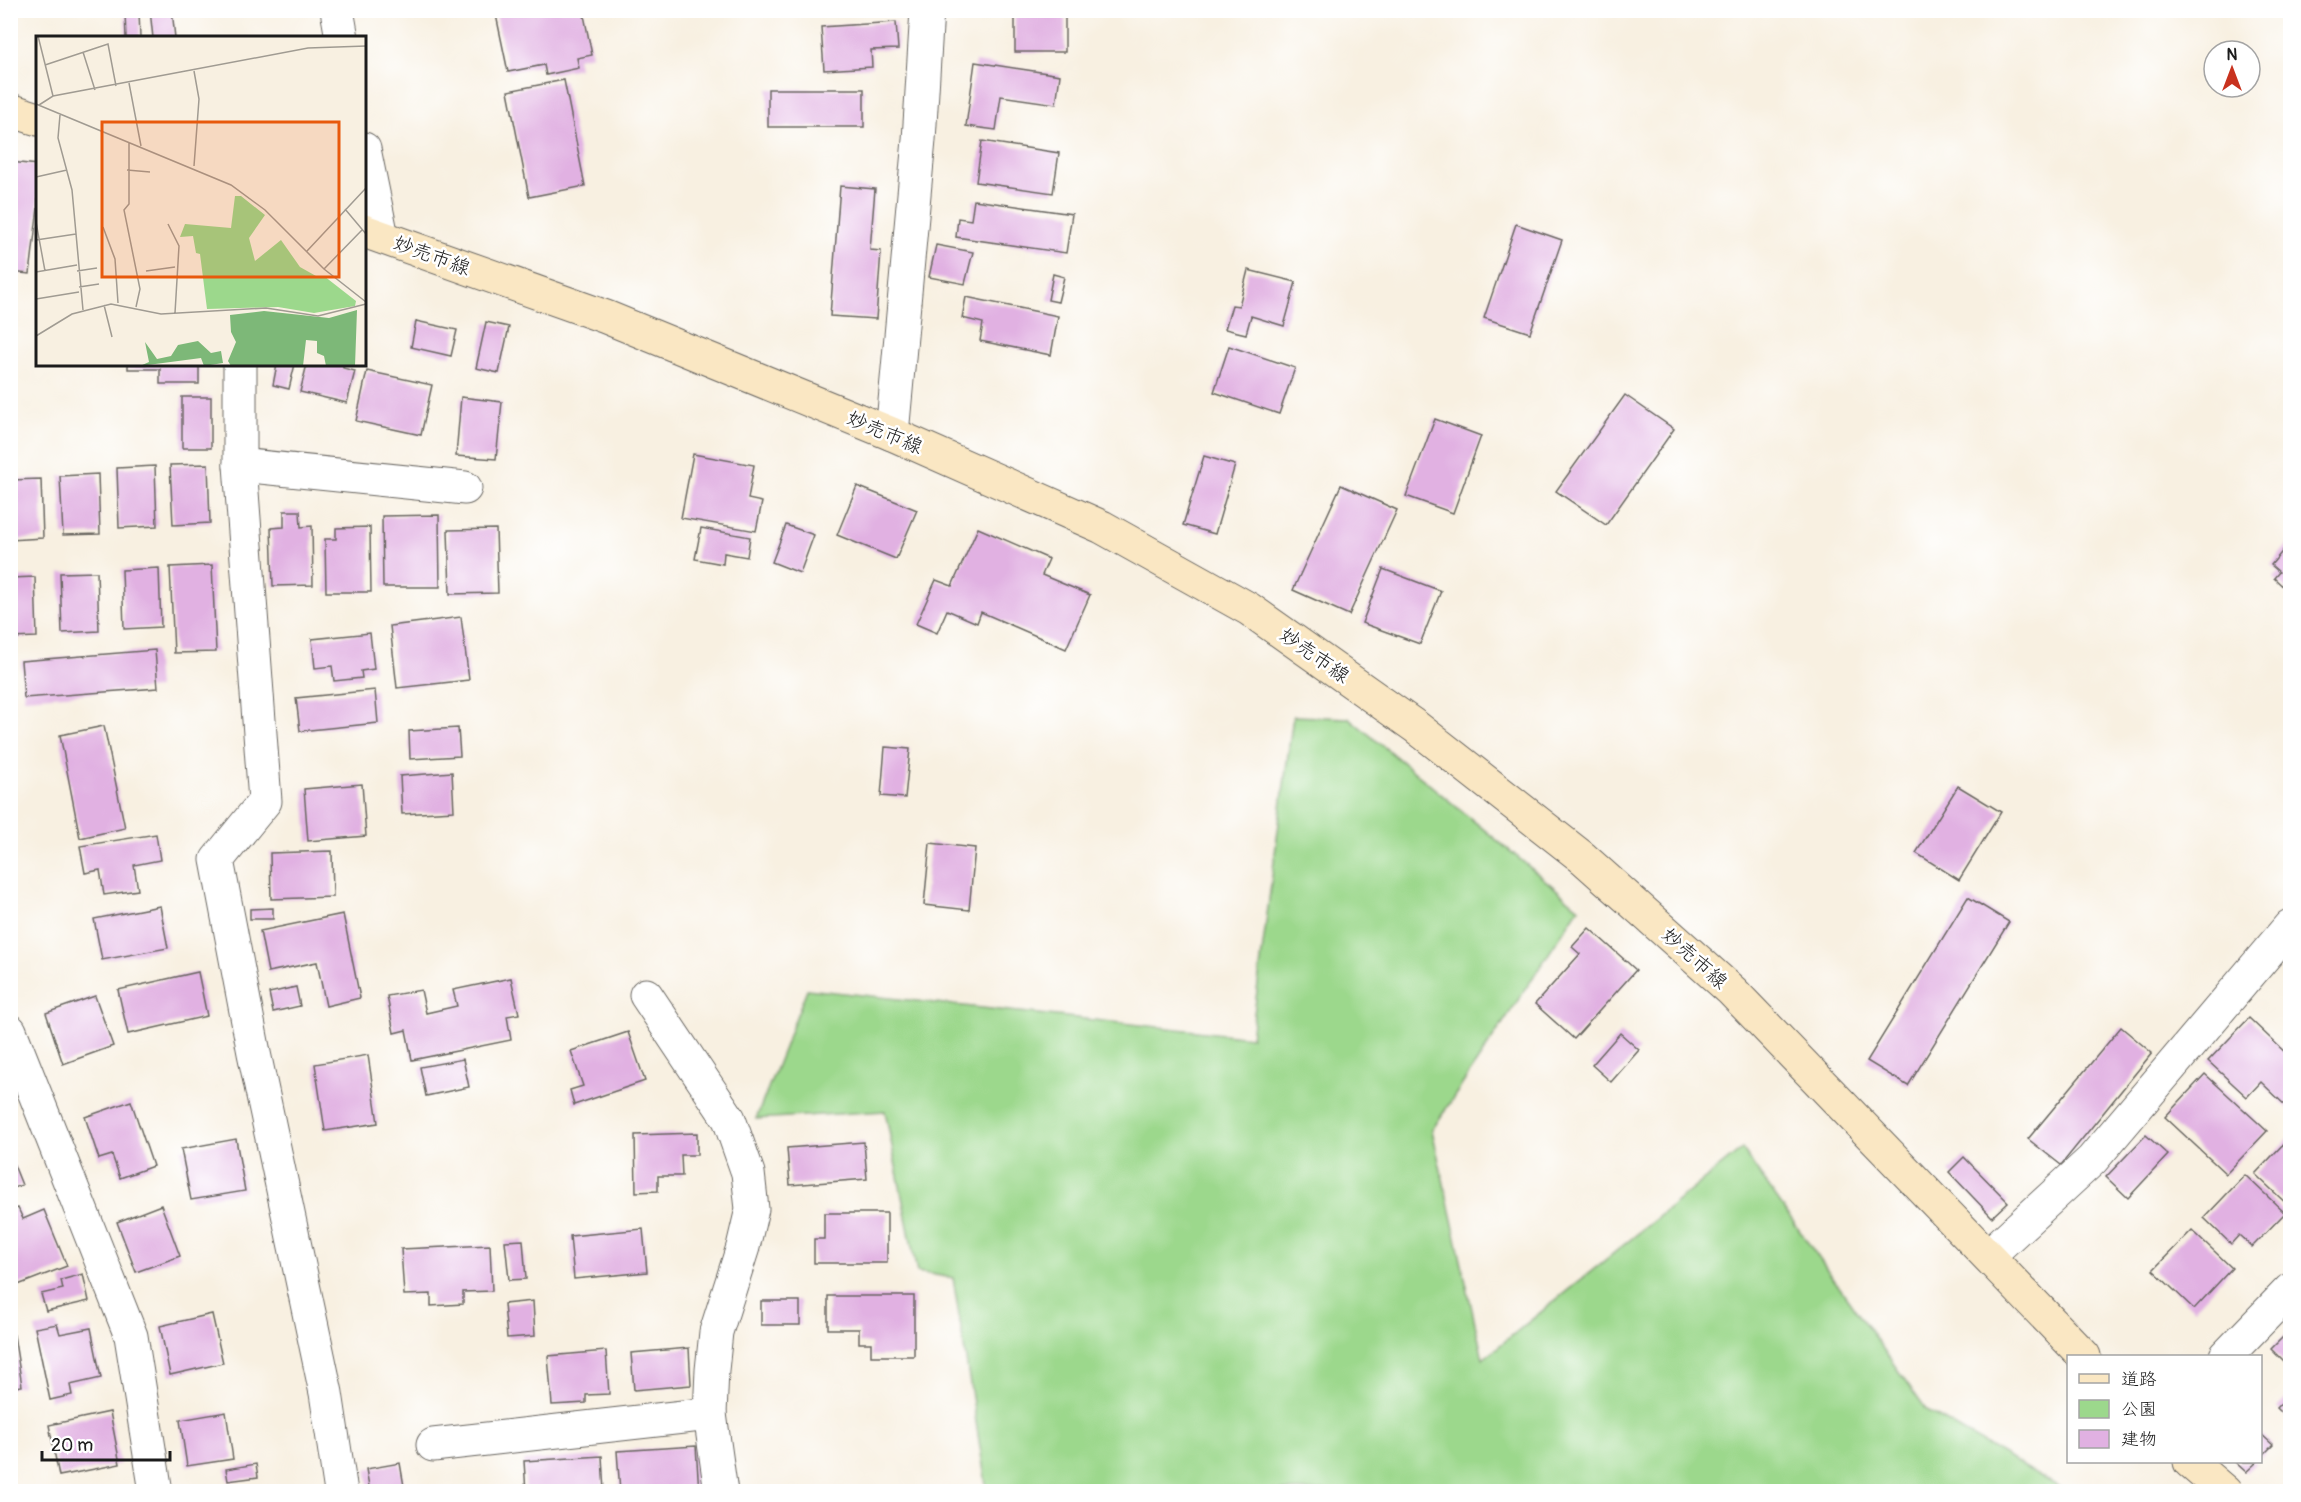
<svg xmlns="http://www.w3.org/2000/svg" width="2301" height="1502" font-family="Pangolin,'Klee One',sans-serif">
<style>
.green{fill:#9cd88c;stroke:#5c7a54;stroke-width:1.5}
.building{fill:#e1b1e2}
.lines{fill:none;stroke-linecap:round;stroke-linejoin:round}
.street-casing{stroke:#696661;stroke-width:35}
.secondary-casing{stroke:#696661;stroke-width:35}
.street{stroke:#fff;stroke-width:33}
.secondary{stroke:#fae7c3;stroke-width:33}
.labels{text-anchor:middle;stroke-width:5;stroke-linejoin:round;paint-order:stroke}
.street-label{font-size:20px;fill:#1c1c1c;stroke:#fff}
.inset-road{fill:none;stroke:#a09b92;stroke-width:1.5}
.view{fill:#e8590c;fill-opacity:0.15;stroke:#e8590c;stroke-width:3}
.inset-edge{fill:none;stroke:#1c1c1c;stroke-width:3}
</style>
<rect width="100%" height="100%" fill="#fff"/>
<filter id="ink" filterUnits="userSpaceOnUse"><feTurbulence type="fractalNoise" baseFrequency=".0167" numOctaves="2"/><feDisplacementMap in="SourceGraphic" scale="12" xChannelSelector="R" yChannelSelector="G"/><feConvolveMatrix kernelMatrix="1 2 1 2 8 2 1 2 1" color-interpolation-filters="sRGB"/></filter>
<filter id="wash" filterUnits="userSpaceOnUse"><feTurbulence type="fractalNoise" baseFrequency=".008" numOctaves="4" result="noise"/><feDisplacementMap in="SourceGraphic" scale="24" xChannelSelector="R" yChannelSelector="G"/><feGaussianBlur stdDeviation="1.35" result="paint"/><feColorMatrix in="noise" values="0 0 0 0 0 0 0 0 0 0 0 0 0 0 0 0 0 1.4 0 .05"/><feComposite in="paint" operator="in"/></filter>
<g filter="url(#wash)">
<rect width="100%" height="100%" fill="#f8f0e1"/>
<path class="green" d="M1293,716L1349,718L1579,908L1432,1130L1483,1359L1742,1149L1926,1410L2066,1491H987L953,1278L917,1272L885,1111L756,1119L807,989L1251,1037Z"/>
<g id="blocks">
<g class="building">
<path d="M150,10H172L175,38H153Z"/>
<path d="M495,10H583L592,55L577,58L579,68L546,75L544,65L508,72Z"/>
<rect x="1015" y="10" width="50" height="42"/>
<path d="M139,11L140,38H126L125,12Z"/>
<path d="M896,22L898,49L871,50L872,67L824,70L821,27Z"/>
<path d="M975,62L1060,75L1056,104L1001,96L996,130L966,126Z"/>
<path d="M564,80L585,186L529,197L508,91Z"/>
<rect x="768" y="89" width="96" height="38"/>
<path d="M982,141L1059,153L1053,193L976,182Z"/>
<path d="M10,162L38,165V207L30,274L10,272Z"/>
<path d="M840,186L875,189L870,250L881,251L876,319L830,316Z"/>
<path d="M974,200L1072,214L1066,253L956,237L958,218L971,220Z"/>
<path d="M1516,224L1562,240L1530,333L1484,318Z"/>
<path d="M936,245L973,252L965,284L929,277Z"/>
<path d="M1248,270L1296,282L1284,326L1251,316L1246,334L1225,329L1232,305L1239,306Z"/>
<path d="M1053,274L1064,277L1058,302L1048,300Z"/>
<path d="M966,297L1058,316L1051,355L980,341L983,323L962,318Z"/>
<path d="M416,321L457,330L451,356L411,347Z"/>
<path d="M486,322L509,327L499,373L476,368Z"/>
<path d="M1229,346L1295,368L1279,414L1214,392Z"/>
<path d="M128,364H199V384H160V369H128Z"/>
<path d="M277,364H295L289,389L273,385Z"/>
<path d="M307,364H343V368L355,371L347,403L300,392Z"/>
<path d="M367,371L432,385L421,435L356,421Z"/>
<path d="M1625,395L1674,429L1606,525L1556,491Z"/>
<rect x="182" y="397" width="29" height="51"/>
<path d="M461,397L502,402L496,459L456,456Z"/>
<path d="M1435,419L1481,436L1453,513L1406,496Z"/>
<path d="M693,454L754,465L748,499L762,502L756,531L681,518Z"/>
<path d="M1204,456L1235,465L1215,534L1183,525Z"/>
<path d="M208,464L210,523L173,525L170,465Z"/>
<path d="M155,466L157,526L119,528L117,468Z"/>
<path d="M98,474L100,534L63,535L60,476Z"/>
<path d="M41,479L43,538L10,540V480Z"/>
<path d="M1341,485L1397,510L1349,615L1293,590Z"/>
<path d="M857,486L917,510L896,559L837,535Z"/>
<path d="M284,511H300L301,527L312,526L313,585L273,586L271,528L284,527Z"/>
<path d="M439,515L440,587H383L382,516Z"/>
<path d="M786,525L814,535L800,573L772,562Z"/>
<path d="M370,527L371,592H326L325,539H336V528Z"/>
<path d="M701,528L750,537L747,557L724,553L723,564L695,559Z"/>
<path d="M978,528L1049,559L1042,575L1090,595L1066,649L981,612L977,623L947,610L937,633L916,624L936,580L952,586Z"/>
<path d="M496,529L498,593L450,594L448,530Z"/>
<path d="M2290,542V593L2274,578L2279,572L2271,565Z"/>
<path d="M212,565L216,652L174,653L170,567Z"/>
<path d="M159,568L161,627L124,629L122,570Z"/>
<path d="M1383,569L1441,591L1420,644L1362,623Z"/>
<path d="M97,572L99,631L62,633L60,573Z"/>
<path d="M35,577L37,637L10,638V578Z"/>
<path d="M461,617L469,680L397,688L390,626Z"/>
<path d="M370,633L374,669L361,671L362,678L334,681L332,666L315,668L312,639Z"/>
<path d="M155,650L158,688L24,698L21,661Z"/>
<path d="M375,690L378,723L300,731L296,698Z"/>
<path d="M104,726L125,828L80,838L60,735Z"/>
<path d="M458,728L460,756L410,759L409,731Z"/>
<path d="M885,747L910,749L905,798L881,796Z"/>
<path d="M452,772L454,811L402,814L400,776Z"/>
<path d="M362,784L366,836L308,841L304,789Z"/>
<path d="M1958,786L2001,812L1959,880L1916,853Z"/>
<path d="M156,834L160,860L134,865L138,890L104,895L100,870L85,873L80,846Z"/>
<path d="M930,843L975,848L969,910L924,905Z"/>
<path d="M332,851L333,897L271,899L270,853Z"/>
<path d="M1968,897L2009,922L1908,1086L1867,1061Z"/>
<path d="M160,906L168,948L102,960L94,919Z"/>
<path d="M273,908V919H250V909Z"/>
<path d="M343,914L360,998L326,1006L317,962L268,972L260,931Z"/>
<path d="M1589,928L1636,970L1574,1039L1535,1004L1580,954L1572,947Z"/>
<path d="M198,972L207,1016L128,1034L118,990Z"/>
<path d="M511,978L519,1014L507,1016L511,1040L412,1060L406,1030L394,1033L387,996L421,990L426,1013L457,1006L453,990Z"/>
<path d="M296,987L300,1006L273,1012L269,993Z"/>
<path d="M95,996L113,1046L63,1064L46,1013Z"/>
<path d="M2249,1018L2290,1057V1110L2261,1082L2247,1097L2208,1061Z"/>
<path d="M2121,1027L2152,1053L2061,1165L2028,1139Z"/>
<path d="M628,1032L645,1081L574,1105L570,1090L583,1086L571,1051Z"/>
<path d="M1620,1033L1639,1050L1611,1082L1592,1065Z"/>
<path d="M368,1055L378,1123L325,1131L315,1064Z"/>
<path d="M463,1059L469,1087L426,1096L420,1067Z"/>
<path d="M2205,1074L2267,1131L2226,1174L2165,1117Z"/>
<path d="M131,1101L153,1166L120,1178L112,1155L99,1159L85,1117Z"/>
<path d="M697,1133V1155H681L682,1176H658V1191L636,1192L635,1135Z"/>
<path d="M2146,1135L2168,1155L2128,1198L2106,1177Z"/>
<path d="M2290,1137V1207L2255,1174Z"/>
<path d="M236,1139L245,1191L191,1200L181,1149Z"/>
<path d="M864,1142L867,1179L790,1185L787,1148Z"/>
<path d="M10,1155L22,1185L10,1189Z"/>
<path d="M1964,1157L2008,1202L1992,1217L1949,1172Z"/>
<path d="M2245,1175L2285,1213L2252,1247L2239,1235L2231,1244L2204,1218Z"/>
<path d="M161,1205L180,1256L136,1272L117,1222Z"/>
<path d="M18,1208L23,1219L44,1210L67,1266L18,1285L10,1266V1211Z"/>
<path d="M824,1213H887V1263H814V1239H824Z"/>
<path d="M643,1229L647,1272L574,1279L570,1236Z"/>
<path d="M2192,1230L2232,1268L2194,1309L2153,1270Z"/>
<path d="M523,1240L526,1279L509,1280L505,1241Z"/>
<path d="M490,1245L492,1291L463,1292V1304L431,1306V1294L404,1295L401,1249Z"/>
<path d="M83,1274L89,1301L46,1311L41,1294L63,1289L61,1280Z"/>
<path d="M828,1296H914V1356H871V1343H859V1329H828Z"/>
<path d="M533,1301L535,1336L507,1338L504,1304Z"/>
<rect x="761" y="1301" width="39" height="24"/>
<path d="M212,1314L223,1363L170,1375L160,1326Z"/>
<path d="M57,1324L60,1334L91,1328L101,1378L70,1385L72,1395L50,1400L35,1328Z"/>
<path d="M2290,1330V1368L2271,1349Z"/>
<path d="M10,1335H14L22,1386L10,1388Z"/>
<path d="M689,1348L691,1385L634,1390L631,1353Z"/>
<path d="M606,1351L609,1394L586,1395V1403L552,1405L548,1356Z"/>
<path d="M2290,1395V1421L2277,1408Z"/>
<path d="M110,1412L120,1464L59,1476L49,1425Z"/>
<path d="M226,1412L233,1459L187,1466L180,1420Z"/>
<path d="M2260,1433L2273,1445L2260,1458Z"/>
<path d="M696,1446L699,1492H620L617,1451Z"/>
<path d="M602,1456L604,1492H526L524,1461Z"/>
<path d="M2235,1462H2257L2246,1472Z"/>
<path d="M400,1463L405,1492H370L366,1469Z"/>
<path d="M256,1464L258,1477L228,1481L226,1469Z"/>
<path d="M269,1486L270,1492H240V1490Z"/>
</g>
</g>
</g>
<g filter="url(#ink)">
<use href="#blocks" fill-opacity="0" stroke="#696661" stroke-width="1.5"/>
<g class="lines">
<defs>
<g id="street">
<path d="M337,10L342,38"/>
<path d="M364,149L382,237"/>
<path d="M240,364V465L265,801L217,860L254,1053L326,1393L341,1492"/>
<path d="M892,434L919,140L927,10"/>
<path d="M240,465L465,488"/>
<path d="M646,995L729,1119L748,1173L752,1209L743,1247L716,1332L712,1370L710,1414L721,1492"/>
<path d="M10,1031L131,1336L156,1492"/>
<path d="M1989,1255L2092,1160L2290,926"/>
<path d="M2226,1356L2290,1290"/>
<path d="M433,1445L710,1414"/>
</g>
<g id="secondary">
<path d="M10,110L38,119"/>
<path d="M364,231L606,317L892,434L1102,527L1249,609L1416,727L1583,858L1732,991L2084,1356"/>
<path d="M2190,1462L2225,1492"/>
</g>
</defs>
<use href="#street" class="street-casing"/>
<use href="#secondary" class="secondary-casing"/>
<use href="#street" class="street"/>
<use href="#secondary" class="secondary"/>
</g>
</g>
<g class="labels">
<g class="street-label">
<text transform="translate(432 255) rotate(20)" y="7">妙売市線</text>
<text transform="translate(885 432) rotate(23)" y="7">妙売市線</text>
<text transform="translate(1315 655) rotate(35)" y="7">妙売市線</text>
<text transform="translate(1695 958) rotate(42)" y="7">妙売市線</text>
</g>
</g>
<g transform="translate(36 36)">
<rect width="330" height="330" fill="#f8f0e1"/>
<path d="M199,160H205L229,179L213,202L219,225L245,204L264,231L280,240H288L320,265L319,270L278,277L242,271L171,273L164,218L160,217L157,200L144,201L149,188L195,192Z" fill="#9cd88c"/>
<path d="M321,274L319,330H290L288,320L281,317V305L270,304L267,330H195L192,325L200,306L195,296L194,279L228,275L293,282ZM162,305L175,317L185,315L187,327L168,330L165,322L104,330L113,326L109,306L121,323L135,320L142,309Z" fill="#7db878"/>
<path class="inset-road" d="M2,0L17,60M47,16L59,54M9,29L72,8L80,50M93,47L105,110M0,68L195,149L229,174L288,233L330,266M3,69L17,60L272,12L330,10M24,79L22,102L36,154L47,274M93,106V168L88,174L104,253L100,271M158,130L163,63L158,35M91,134L114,136M0,141L31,134M309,173L330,198M0,186L9,235M132,188L143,210L139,277M67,191L79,223L82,267M0,204L40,198M271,215L330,152M288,233L326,194M41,235L61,232M110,235L139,231M0,236L41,229M43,251L63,248M0,263L43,256M68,269L76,301M0,300L36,278L75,268L125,278L230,272L282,280L330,268"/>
<path class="view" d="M66,86H303V241H66Z"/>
<rect width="330" height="330" class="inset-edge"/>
</g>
<rect width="2301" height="1502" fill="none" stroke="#fff" stroke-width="36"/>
<rect x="2067" y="1355" width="195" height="108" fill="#ffffff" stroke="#a4a4a4" stroke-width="1.5"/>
<rect x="2079" y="1374" width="30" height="9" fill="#fae7c3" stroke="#a4a4a4" stroke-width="1.5"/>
<text x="2121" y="1385" font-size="18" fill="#1c1c1c">道路</text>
<rect x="2079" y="1400" width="30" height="18" fill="#9cd88c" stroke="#a4a4a4" stroke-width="1.5"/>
<text x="2121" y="1415" font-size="18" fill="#1c1c1c">公園</text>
<rect x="2079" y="1430" width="30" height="18" fill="#e1b1e2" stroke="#a4a4a4" stroke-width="1.5"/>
<text x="2121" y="1445" font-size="18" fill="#1c1c1c">建物</text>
<g transform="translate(2232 69)"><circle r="28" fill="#ffffff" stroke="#a4a4a4" stroke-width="1.5"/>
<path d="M0-4.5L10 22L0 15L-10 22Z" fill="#c8321e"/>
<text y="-9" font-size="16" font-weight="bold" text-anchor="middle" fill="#1c1c1c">N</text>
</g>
<path d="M42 1451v9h128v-9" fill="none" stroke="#1c1c1c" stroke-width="3"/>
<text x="51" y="1451" font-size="18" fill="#1c1c1c" stroke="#ffffff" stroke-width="4.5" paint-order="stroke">20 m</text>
</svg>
